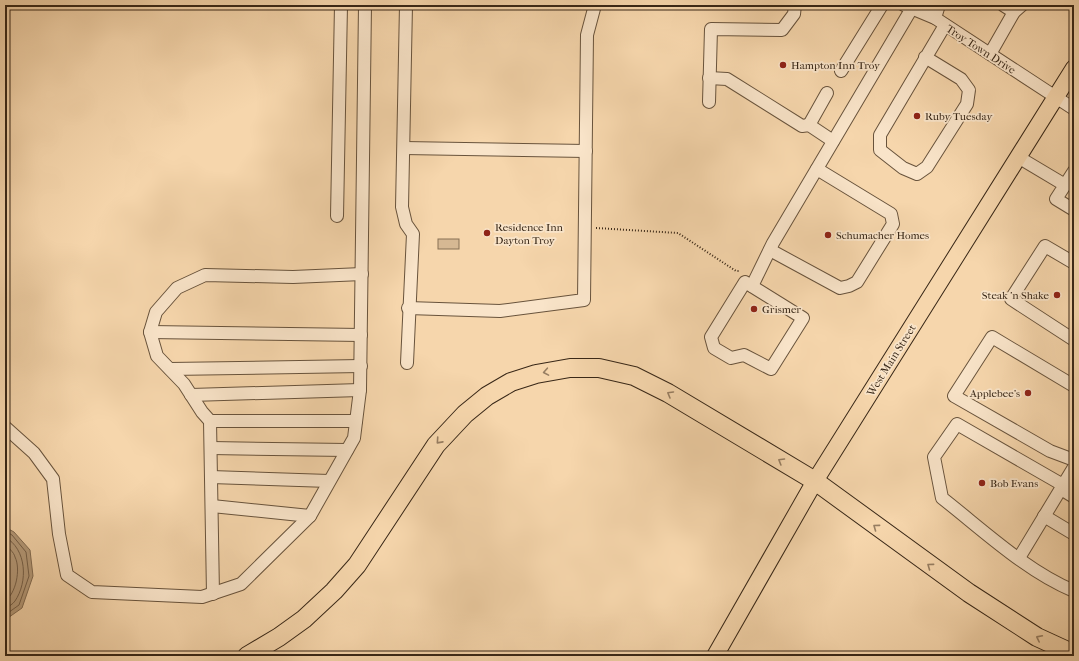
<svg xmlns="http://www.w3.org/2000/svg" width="1079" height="661" font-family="'IM FELL French Canon',serif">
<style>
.green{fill:#d6b893;stroke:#877055}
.water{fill:#b59a79;stroke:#836c52}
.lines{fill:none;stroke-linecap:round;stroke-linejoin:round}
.shore{stroke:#766048;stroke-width:1}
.minor-casing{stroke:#68533c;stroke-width:14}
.major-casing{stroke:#382717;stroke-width:18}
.highway-casing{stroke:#382717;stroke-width:20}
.path{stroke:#382717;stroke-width:2;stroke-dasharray:1 2;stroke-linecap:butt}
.minor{stroke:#f9e4c9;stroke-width:12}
.major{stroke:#f6d6ac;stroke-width:16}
.highway{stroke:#f6d6ac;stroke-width:18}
.oneway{stroke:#977e62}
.poi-dot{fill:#8f2418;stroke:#f9e4c9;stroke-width:1.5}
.labels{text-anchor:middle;stroke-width:3.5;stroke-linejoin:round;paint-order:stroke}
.street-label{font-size:11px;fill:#382717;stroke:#f9e4c9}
.poi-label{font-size:11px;fill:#382717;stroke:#f9e4c9;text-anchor:start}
</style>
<rect width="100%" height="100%" fill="#f6d6ac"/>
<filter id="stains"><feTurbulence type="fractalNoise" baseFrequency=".005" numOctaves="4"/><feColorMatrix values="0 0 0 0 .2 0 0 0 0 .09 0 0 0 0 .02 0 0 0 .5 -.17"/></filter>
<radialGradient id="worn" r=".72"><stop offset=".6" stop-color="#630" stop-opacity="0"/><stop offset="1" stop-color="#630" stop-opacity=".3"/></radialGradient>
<rect class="green" x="438" y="239" width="21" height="10"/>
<path class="water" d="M5,527L14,532L30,550L33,576L22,608L5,620Z"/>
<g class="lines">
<g class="shore">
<path d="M5,531L12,535L26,552L29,576L19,605L5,615"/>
<path d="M5,537C27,549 28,582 15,601C13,604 8,607 5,609"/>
<path d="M5,544C8,548 14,552 15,557C21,569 16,594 5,601"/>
</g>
<defs>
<g id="minor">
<path d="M406,5L402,207L406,224L413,234L407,363"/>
<path d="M904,5L935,18L1074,109"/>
<path d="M1003,5L1014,12"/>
<path d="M935,18L939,5"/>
<path d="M990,54L1014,12L1022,5"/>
<path d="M925,57L961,79L969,90L967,104L927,167L917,174L903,168L880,150V135L945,25"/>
<path d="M841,71L882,5"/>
<path d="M709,78L727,79L802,126L809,125L833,141"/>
<path d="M709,102L711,29L782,30L794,14L795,5"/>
<path d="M809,125L827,93"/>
<path d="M404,148L586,151"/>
<path d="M1018,157L1065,185L1056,199L1074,210"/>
<path d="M1065,185L1074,171"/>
<path d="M337,216L341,5"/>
<path d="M770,250L840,288L849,286L857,282L893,224L891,214L817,169"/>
<path d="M1074,263L1045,246L1011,299L1074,340"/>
<path d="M745,282L803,318L771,369L744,355L731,358L714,348L711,337Z"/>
<path d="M752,286L773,243L912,8"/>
<path d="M408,308L500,311L584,300L587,35L595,5"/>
<path d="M150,332L361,335"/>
<path d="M170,369L361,366"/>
<path d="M1074,386L992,337L954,396L1050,451L1074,460"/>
<path d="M191,395L360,390"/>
<path d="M210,421H356"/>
<path d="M5,427L34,453L53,479L59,534L67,575L92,592L202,597L241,584L310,516L354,438L360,390L365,5"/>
<path d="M211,448L347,450"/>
<path d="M211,477L329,481"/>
<path d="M1063,485L957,424L934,457L942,498C983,530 1026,571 1074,591"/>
<path d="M1061,489L1074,497"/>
<path d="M212,506L310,516"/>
<path d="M1044,516L1074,534"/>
<path d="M1019,558L1074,467"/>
<path d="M213,594L210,421L202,412L184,384L157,356L150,332L156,312L177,288L205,275L293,277L362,274"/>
</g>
<path id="major" d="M715,656L815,481L1074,68"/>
<path id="highway" d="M247,656L279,637L304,619L334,591L357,565L436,445L465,414L487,396L511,382L536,374L570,368H599L634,376L668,393L815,481L969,593L1037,637L1074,654"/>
</defs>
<use href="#minor" class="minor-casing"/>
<use href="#major" class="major-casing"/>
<use href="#highway" class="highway-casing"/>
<path class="path" d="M596,228L678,233L736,271H740"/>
<use href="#minor" class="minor"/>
<use href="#major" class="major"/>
<use href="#highway" class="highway"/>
</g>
<defs><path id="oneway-chevron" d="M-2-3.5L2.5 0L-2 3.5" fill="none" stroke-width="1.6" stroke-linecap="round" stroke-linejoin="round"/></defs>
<g class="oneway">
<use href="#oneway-chevron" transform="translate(546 372) rotate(170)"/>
<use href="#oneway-chevron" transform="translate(670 394) rotate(-150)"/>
<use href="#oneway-chevron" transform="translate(439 441) rotate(132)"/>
<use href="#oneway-chevron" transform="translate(781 461) rotate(-149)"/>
<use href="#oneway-chevron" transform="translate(876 527) rotate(-144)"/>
<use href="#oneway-chevron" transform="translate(930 566) rotate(-144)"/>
<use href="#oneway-chevron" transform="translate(1039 638) rotate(-153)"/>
</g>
<g class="poi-dot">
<circle cx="783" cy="65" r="4"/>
<circle cx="917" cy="116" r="4"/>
<circle cx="487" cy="233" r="4"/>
<circle cx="828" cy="235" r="4"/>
<circle cx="1057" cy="295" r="4"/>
<circle cx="754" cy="309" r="4"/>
<circle cx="1028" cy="393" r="4"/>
<circle cx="982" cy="483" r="4"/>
</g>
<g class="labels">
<g class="street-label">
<text transform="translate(981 49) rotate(33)" y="4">Troy Town Drive</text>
<text transform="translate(891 360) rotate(-58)" y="4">West Main Street</text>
</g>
<g class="poi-label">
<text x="791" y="69">Hampton Inn Troy</text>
<text x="925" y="120">Ruby Tuesday</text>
<text x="495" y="231">Residence Inn<tspan x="495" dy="13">Dayton Troy</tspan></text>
<text x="836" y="239">Schumacher Homes</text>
<text x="1049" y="299" text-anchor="end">Steak 'n Shake</text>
<text x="762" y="313">Grismer</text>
<text x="1020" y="397" text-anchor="end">Applebee's</text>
<text x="990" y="487">Bob Evans</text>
</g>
</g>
<rect width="1079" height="661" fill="none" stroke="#f6d6ac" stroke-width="20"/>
<rect x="6" y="6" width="1067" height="649" fill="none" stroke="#382717" stroke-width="2"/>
<rect x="10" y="10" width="1059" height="641" fill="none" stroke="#382717"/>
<rect width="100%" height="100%" filter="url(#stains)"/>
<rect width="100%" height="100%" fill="url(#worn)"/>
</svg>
